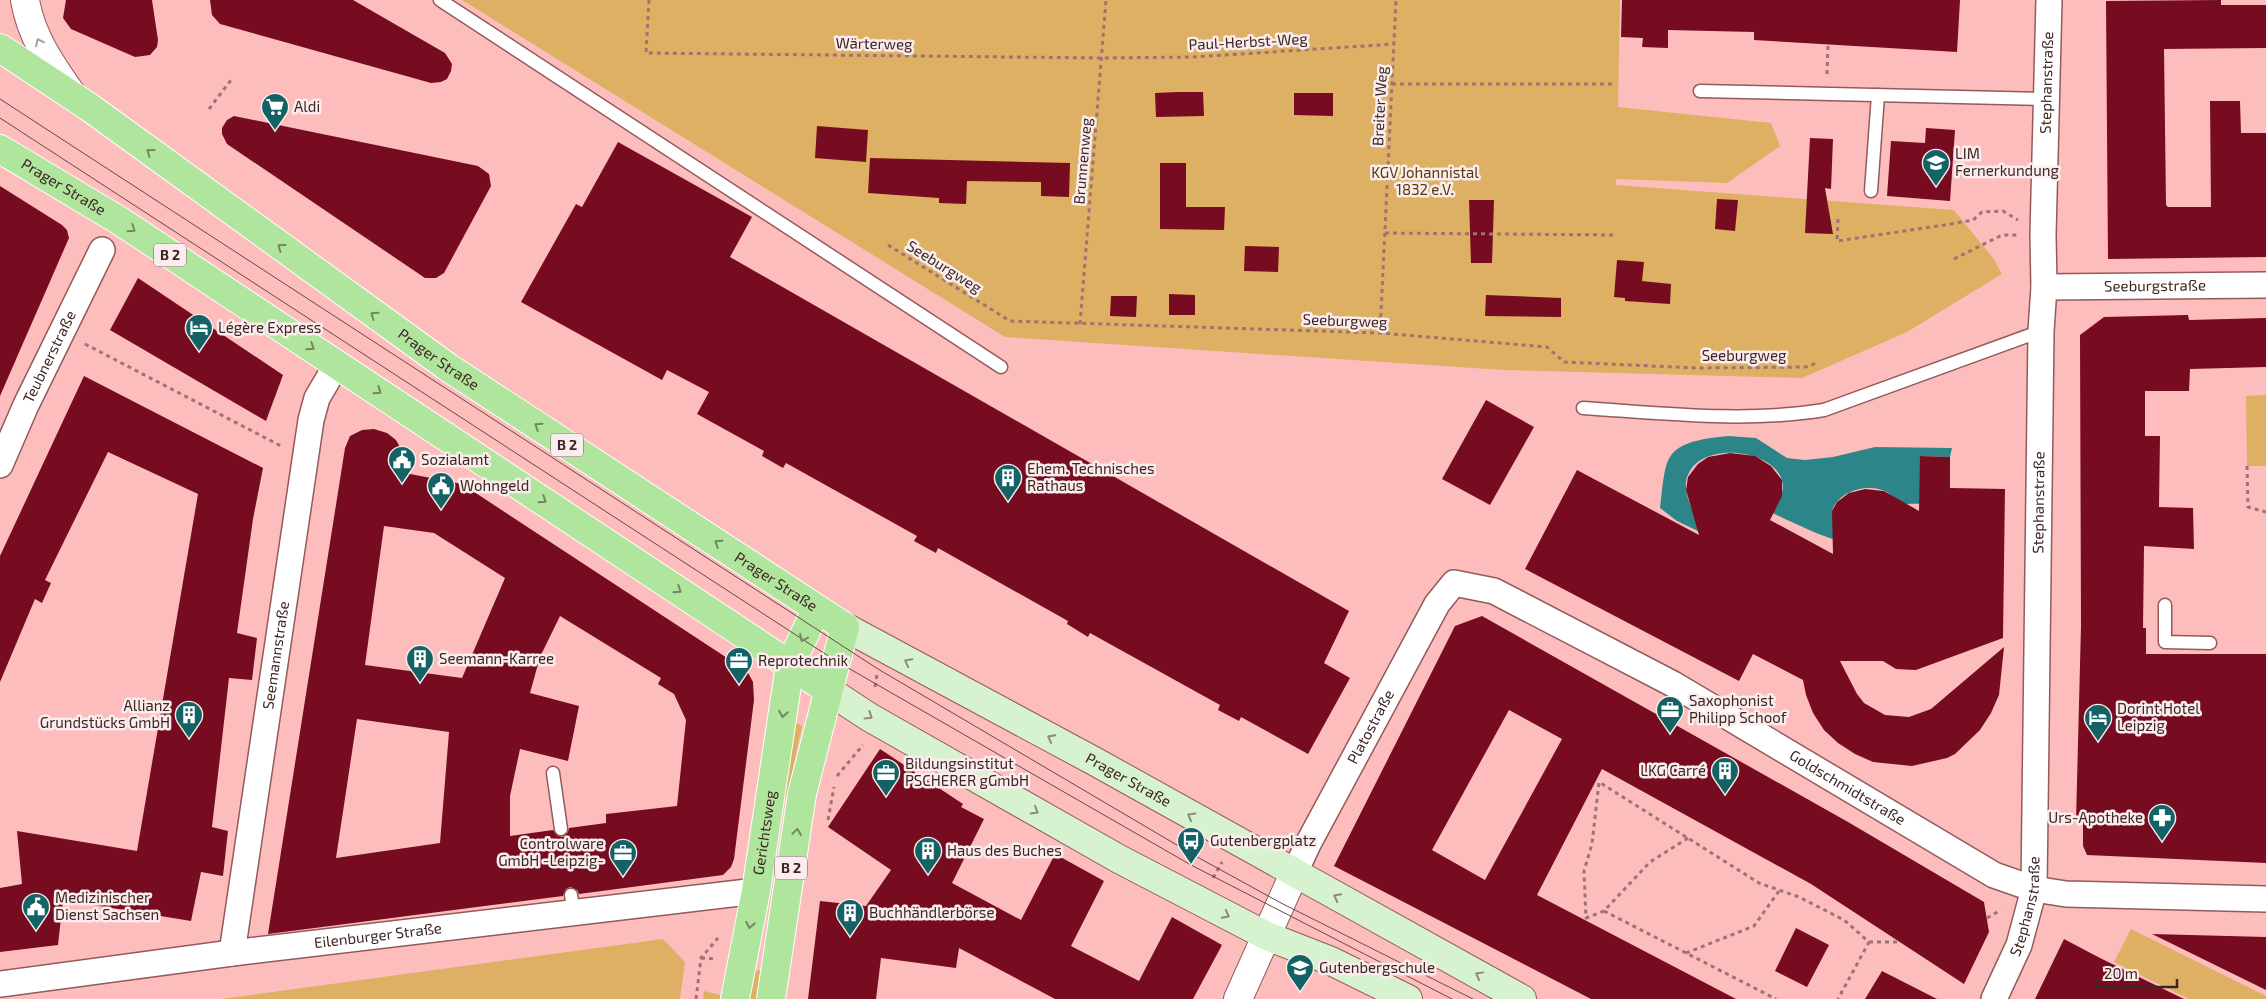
<svg xmlns="http://www.w3.org/2000/svg" width="2266" height="999" font-family="'Exo 2',sans-serif">
<style>
.green{fill:#deb064}
.water{fill:#2c8689}
.building{fill:#770c21;fill-rule:evenodd}
.lines{fill:none;stroke-linecap:round;stroke-linejoin:round}
.service-casing{stroke:#935a5b;stroke-width:15}
.minor-casing{stroke:#935a5b;stroke-width:28}
.tertiary-casing{stroke:#935a5b;stroke-width:30}
.secondary-casing{stroke:#935a5b;stroke-width:30}
.primary-casing{stroke:#fff;stroke-width:30}
.path{stroke:#9f7373;stroke-width:3;stroke-dasharray:4 4;stroke-linecap:butt}
.service{stroke:#fff;stroke-width:12}
.minor{stroke:#fff;stroke-width:25}
.tertiary{stroke:#fff;stroke-width:28}
.secondary{stroke:#d7f2ce;stroke-width:28}
.primary{stroke:#b0e59e;stroke-width:28}
.tram{stroke:#684747;stroke-width:1}
.oneway{stroke:#a89d9d}
.oneway2{stroke:#768562}
.oneway3{stroke:#8a8c7a}
.labels{text-anchor:middle;stroke-width:5;stroke-linejoin:round;paint-order:stroke}
.shield{fill:#fbeded;stroke:#766161;stroke-width:1}
.shield-label{font-size:14px;font-weight:bold;fill:#3d2525}
.street-label{font-size:15px;fill:#3d2525;stroke:#fbeded}
.poi-label{font-size:15px;fill:#3d2525;stroke:#fbeded;text-anchor:start}
.park-label{font-size:15px;fill:#523a0e;stroke:#fbeded}
</style>
<rect width="100%" height="100%" fill="#febdbd"/>
<g class="green">
<path d="M462,0H1620L1618,107L1771,123L1780,146L1727,183L1616,179V185L1954,210L1993,258L2002,274L1907,332L1802,378L1503,370L1005,337Z"/>
<path d="M2266,395V466H2247L2246,396Z"/>
<path d="M795,722L802,726L787,797L784,798Z"/>
<path d="M2131,929L2266,996V999H2189L2114,962Z"/>
<path d="M663,939L685,962L680,999H221Z"/>
<path d="M755,970L763,971L758,999H748Z"/>
<path d="M704,991L720,995V999H703Z"/>
</g>
<path class="water" d="M1728,436L1756,438L1787,458L1805,460L1833,457L1875,447L1952,448L1950,457L1920,456V504C1915,503 1904,505 1900,503C1895,500 1891,494 1885,491C1867,483 1838,491 1832,511L1846,544L1816,533L1770,512C1823,457 1695,427 1686,482C1684,497 1697,519 1702,533L1677,521L1660,508C1662,495 1663,467 1670,457C1680,440 1710,438 1728,436Z"/>
<g class="building">
<path d="M66,0H152L158,40L157,47L150,55L135,57L71,29L63,18Z"/>
<path d="M210,0H353L445,53L452,64L451,71L447,79L441,82L431,83L220,24L212,15Z"/>
<path d="M1622,0H1960L1957,52L1754,40V32L1668,30V48L1642,47L1643,38L1621,37Z"/>
<path d="M2221,0V5H2266V48L2164,49L2166,205L2168,207H2211L2210,101H2240L2241,133H2266V257L2108,259L2106,1Z"/>
<path d="M1178,92H1203L1204,116L1156,117L1155,93Z"/>
<path d="M1294,93H1333V116L1294,115Z"/>
<path d="M234,116L478,166L489,174L491,186L444,273L436,278H425L227,144L222,134V128L227,120Z"/>
<path d="M817,126L868,130L866,162L815,158Z"/>
<path d="M1926,128L1955,130L1950,201L1887,196L1891,141L1925,143Z"/>
<path d="M1810,138L1833,139L1831,189L1825,188L1833,234L1805,233Z"/>
<path d="M618,142L752,217L730,257L1349,611L1324,663L1350,678L1308,754L1241,717L1239,721L1218,710L1220,705L1090,633L1088,637L1067,624L1068,621L938,548L936,553L914,541L917,536L786,463L783,468L762,456L764,451L697,414L709,392L667,370L662,380L521,302L576,204L582,207Z"/>
<path d="M870,158L1070,163L1069,197L1041,196V182L967,181L966,204L939,203V198L868,193Z"/>
<path d="M1160,163H1186V207H1225L1224,230L1160,229Z"/>
<path d="M0,186L62,225L67,230L69,238L0,396Z"/>
<path d="M1717,199L1738,200L1735,231L1715,229Z"/>
<path d="M1469,200H1494L1492,263H1471Z"/>
<path d="M1245,246L1279,247L1278,272L1244,271Z"/>
<path d="M1617,260L1644,262L1642,281L1671,284L1670,304L1625,301V298L1614,297Z"/>
<path d="M138,278L283,375L266,421L110,330Z"/>
<path d="M1169,294L1195,295V315H1169Z"/>
<path d="M1486,295L1561,298V317L1485,316Z"/>
<path d="M1111,296H1137L1136,317L1110,316Z"/>
<path d="M2188,315L2189,320L2266,318V367L2190,369L2189,391H2145V436H2160L2159,507L2193,508L2194,549L2144,546L2143,628H2146V654H2266V863L2087,855L2083,846V822L2076,821L2081,626L2080,335L2104,317Z"/>
<path d="M84,376L263,468L253,519L237,633L257,638L252,680L229,678L212,827L228,831L223,876L201,872L191,921L63,900L58,945L0,952V888L22,884L17,831L137,851L198,494L108,452L45,580L51,583L42,603L35,599L0,682V556Z"/>
<path d="M1486,400L1534,427L1490,505L1442,479Z"/>
<path d="M374,429L387,433L396,440L401,449L405,473L462,484L747,671L753,682L754,700L734,859L731,867L723,875L579,894L577,890L570,887L566,889L563,896L268,934L345,448L350,436L362,430ZM384,526L434,533L505,578L462,678L365,665ZM560,616L661,678L658,684L674,694L686,720L677,806L606,814V823L569,828L568,832L563,837L558,836L553,830L510,836V796L520,749L568,761L579,706L530,693L540,657ZM357,719L449,732L440,843L336,858Z"/>
<path d="M1730,453L1755,456L1771,466L1782,480V496L1770,520L1833,554L1832,511L1837,502L1849,493L1865,489L1884,491L1919,511L1920,456L1950,457V488L2005,489L2003,638L1916,670L1896,669L1883,661H1840L1857,694L1864,703L1885,715L1909,717L1931,709L2004,647L1999,695L1991,713L1980,730L1955,754L1947,758L1912,766L1873,762L1855,754L1838,743L1824,730L1813,713L1806,695L1803,680L1753,654L1739,681L1525,569L1577,470L1699,535L1686,490L1688,477L1698,464L1708,457Z"/>
<path d="M1482,616L1848,822L1984,902L1989,932L1964,984L1811,884L1602,769L1537,895L1736,999H1591L1334,866L1455,626ZM1509,710L1562,739L1485,880L1432,850Z"/>
<path d="M880,749L963,804L961,807L984,819L952,883L1021,920L1055,854L1104,881L1071,946L1139,981L1172,917L1222,945L1193,999H1055L959,948L956,968L881,958L876,999H808L820,901L866,906L891,870L828,827Z"/>
<path d="M1796,928L1829,945L1807,987L1775,971Z"/>
<path d="M2152,934L2266,937V990Z"/>
<path d="M2064,939L2100,958L2184,999H2035Z"/>
<path d="M1882,971L1937,999H1865Z"/>
</g>
<g class="lines">
<defs>
<g id="service">
<path d="M440,0L1001,367"/>
<path d="M1700,91L2046,99"/>
<path d="M1871,191L1878,95"/>
<path d="M1583,408C1662,413 1745,423 1824,410L2041,331"/>
<path d="M2165,605V642L2210,643"/>
<path d="M553,773L561,829"/>
<path d="M571,895L574,913"/>
</g>
<g id="minor">
<path id="s1" d="M2044,287L2266,285"/>
<path id="s2" d="M0,465L26,405L102,250"/>
<path id="s3" d="M1294,874L1309,842L1437,604L1454,583L1494,591L1673,684L1994,875L2034,889L2066,894L2266,899"/>
<path id="s4" d="M232,953L311,420L317,398L337,364"/>
<path id="s5" d="M0,984L232,953L756,891"/>
<path id="s6" d="M1994,999L2019,945L2034,889L2041,331L2044,287L2043,235L2049,0"/>
</g>
<g id="tertiary">
<path d="M25,0C31,37 52,66 73,96"/>
<path d="M1238,999L1294,874"/>
</g>
<g id="secondary">
<path id="s7" d="M845,627L1094,761L1522,999"/>
<path d="M828,690L869,717L1119,859L1267,936L1331,961L1408,999"/>
</g>
<g id="primary">
<path id="s8" d="M0,48L89,107L449,368L845,627L802,794L771,999"/>
<path id="s9" d="M0,149L120,221L828,690"/>
<path id="s10" d="M735,999L756,891L790,665L816,610"/>
</g>
</defs>
<use href="#service" class="service-casing"/>
<use href="#minor" class="minor-casing"/>
<use href="#tertiary" class="tertiary-casing"/>
<use href="#secondary" class="secondary-casing"/>
<use href="#primary" class="primary-casing"/>
<g class="path">
<path d="M649,0L646,53L1102,58L1194,57L1394,44"/>
<path d="M1827,74L1828,44"/>
<path d="M1392,84H1615"/>
<path d="M209,109L231,80"/>
<path d="M1838,219L1837,241L1951,224L1973,220L1982,212L2003,211L2018,220"/>
<path d="M1385,233L1615,235"/>
<path d="M888,245L1010,321L1380,333L1547,347L1564,362L1697,368L1806,367L1817,363"/>
<path d="M1954,259L2002,235H2018"/>
<path d="M1080,324L1106,0"/>
<path d="M1380,333L1396,0"/>
<path d="M85,344L281,446"/>
<path d="M2247,466L2248,507L2266,512"/>
<path d="M875,687L877,674"/>
<path d="M837,776L863,745"/>
<path d="M828,820L834,787"/>
<path d="M1688,838L1650,862L1604,911L1586,918L1584,871L1592,844L1599,782L1759,883L1799,897L1844,920L1869,942L1838,999"/>
<path d="M1213,878L1222,862"/>
<path d="M1604,911L1776,999"/>
<path d="M1987,918L2001,910"/>
<path d="M1869,942H1899"/>
<path d="M1686,953L1754,926L1779,891"/>
<path d="M701,958L715,959"/>
<path d="M696,999L701,958L718,938"/>
</g>
<use href="#service" class="service"/>
<use href="#minor" class="minor"/>
<use href="#tertiary" class="tertiary"/>
<use href="#secondary" class="secondary"/>
<use href="#primary" class="primary"/>
<g class="tram">
<path d="M0,99L878,669L1199,858L1281,903L1473,999"/>
<path d="M0,118L836,661L1191,865L1452,999"/>
</g>
</g>
<defs><path id="oneway-chevron" d="M-2-3.5L2.5 0L-2 3.5" fill="none" stroke-width="1.6" stroke-linecap="round" stroke-linejoin="round" transform="scale(1.25)"/></defs>
<use class="oneway" href="#oneway-chevron" transform="translate(39 42) rotate(-116)"/>
<g class="oneway2">
<use href="#oneway-chevron" transform="translate(150 152) rotate(-144)"/>
<use href="#oneway-chevron" transform="translate(132 229) rotate(34)"/>
<use href="#oneway-chevron" transform="translate(281 247) rotate(-144)"/>
<use href="#oneway-chevron" transform="translate(374 315) rotate(-145)"/>
<use href="#oneway-chevron" transform="translate(311 347) rotate(33)"/>
<use href="#oneway-chevron" transform="translate(378 391) rotate(34)"/>
<use href="#oneway-chevron" transform="translate(538 426) rotate(-147)"/>
<use href="#oneway-chevron" transform="translate(543 500) rotate(33)"/>
<use href="#oneway-chevron" transform="translate(718 543) rotate(-147)"/>
<use href="#oneway-chevron" transform="translate(678 590) rotate(34)"/>
<use href="#oneway-chevron" transform="translate(803 638) rotate(115)"/>
<use href="#oneway-chevron" transform="translate(783 714) rotate(99)"/>
<use href="#oneway-chevron" transform="translate(797 832) rotate(-82)"/>
<use href="#oneway-chevron" transform="translate(750 925) rotate(100)"/>
</g>
<g class="oneway3">
<use href="#oneway-chevron" transform="translate(908 662) rotate(-152)"/>
<use href="#oneway-chevron" transform="translate(869 716) rotate(32)"/>
<use href="#oneway-chevron" transform="translate(1051 738) rotate(-152)"/>
<use href="#oneway-chevron" transform="translate(1035 811) rotate(30)"/>
<use href="#oneway-chevron" transform="translate(1191 816) rotate(-150)"/>
<use href="#oneway-chevron" transform="translate(1337 897) rotate(-153)"/>
<use href="#oneway-chevron" transform="translate(1226 915) rotate(27)"/>
<use href="#oneway-chevron" transform="translate(1479 975) rotate(-151)"/>
</g>
<defs>
<symbol id="supermarket-pin" viewBox="-11 -11 22 30"><path d="M0 17L-7.5 6A9.5 9.5 0 1 1 7.5 6Z" fill="#136366" stroke="#fbeded"/><path d="M-6-5.5h2.5l.6 2H6L4.5 2H-2.5L-4.4-4H-6ZM-1.5 3.2a1.3 1.3 0 1 0 .1 0ZM3 3.2a1.3 1.3 0 1 0 .1 0Z" fill="#fff"/></symbol>
<symbol id="university-pin" viewBox="-11 -11 22 30"><path d="M0 17L-7.5 6A9.5 9.5 0 1 1 7.5 6Z" fill="#136366" stroke="#fbeded"/><path d="M0-5L7-2L0 1L-7-2ZM-4 1L0 2.5L4 1V4Q0 6-4 4Z" fill="#fff"/></symbol>
<symbol id="hotel-pin" viewBox="-11 -11 22 30"><path d="M0 17L-7.5 6A9.5 9.5 0 1 1 7.5 6Z" fill="#136366" stroke="#fbeded"/><path d="M-6-4.5h1.5V1H6V5H4.5V3h-9V5H-6ZM-4 0a1.8 1.8 0 1 1 3.6 0ZM.5 0V-2.5h3Q6-2.5 6 0Z" fill="#fff"/></symbol>
<symbol id="civic-pin" viewBox="-11 -11 22 30"><path d="M0 17L-7.5 6A9.5 9.5 0 1 1 7.5 6Z" fill="#136366" stroke="#fbeded"/><path d="M-.6-6.5H3V-4.5H.6V-3L4-1V1h2V6H-6V1h2V-1L-.6-3ZM-1.2 2.5V6h2.4V2.5Z" fill="#fff"/></symbol>
<symbol id="building-pin" viewBox="-11 -11 22 30"><path d="M0 17L-7.5 6A9.5 9.5 0 1 1 7.5 6Z" fill="#136366" stroke="#fbeded"/><path d="M-4-6H4V6H1V3H-1V6H-4ZM-2.5-4.3h1.7v1.8h-1.7ZM.8-4.3h1.7v1.8H.8ZM-2.5-1h1.7V.8h-1.7ZM.8-1h1.7V.8H.8Z" fill="#fff"/></symbol>
<symbol id="office-pin" viewBox="-11 -11 22 30"><path d="M0 17L-7.5 6A9.5 9.5 0 1 1 7.5 6Z" fill="#136366" stroke="#fbeded"/><path d="M-6-3h4V-5.5h4V-3h4V5H-6ZM-1-4.5V-3h2v-1.5ZM-6 0V1H6V0Z" fill="#fff"/></symbol>
<symbol id="pharmacy-pin" viewBox="-11 -11 22 30"><path d="M0 17L-7.5 6A9.5 9.5 0 1 1 7.5 6Z" fill="#136366" stroke="#fbeded"/><path d="M-2-6h4v4h4v4h-4v4h-4v-4h-4v-4h4Z" fill="#fff"/></symbol>
<symbol id="bus-pin" viewBox="-11 -11 22 30"><path d="M0 17L-7.5 6A9.5 9.5 0 1 1 7.5 6Z" fill="#136366" stroke="#fbeded"/><path d="M-5-6H5V4H4V6H2V4H-2V6H-4V4H-5ZM-3.5-4V0h7V-4ZM-3.5 1.2v1.5H-2V1.2ZM2 1.2v1.5H3.5V1.2Z" fill="#fff"/></symbol>
<symbol id="school-pin" viewBox="-11 -11 22 30"><path d="M0 17L-7.5 6A9.5 9.5 0 1 1 7.5 6Z" fill="#136366" stroke="#fbeded"/><path d="M0-5L7-2L0 1L-7-2ZM-4 1L0 2.5L4 1V4Q0 6-4 4Z" fill="#fff"/></symbol>
</defs>
<g fill-rule="evenodd">
<use href="#supermarket-pin" x="259" y="91" width="32" height="43"/>
<use href="#university-pin" x="1920" y="147" width="32" height="43"/>
<use href="#hotel-pin" x="183" y="312" width="32" height="43"/>
<use href="#civic-pin" x="386" y="444" width="32" height="43"/>
<use href="#building-pin" x="992" y="462" width="32" height="43"/>
<use href="#civic-pin" x="425" y="470" width="32" height="43"/>
<use href="#building-pin" x="404" y="643" width="32" height="43"/>
<use href="#office-pin" x="723" y="645" width="32" height="43"/>
<use href="#office-pin" x="1654" y="694" width="32" height="43"/>
<use href="#building-pin" x="173" y="699" width="32" height="43"/>
<use href="#hotel-pin" x="2082" y="702" width="32" height="43"/>
<use href="#building-pin" x="1709" y="755" width="32" height="43"/>
<use href="#office-pin" x="870" y="757" width="32" height="43"/>
<use href="#pharmacy-pin" x="2146" y="802" width="32" height="43"/>
<use href="#bus-pin" x="1175" y="825" width="32" height="43"/>
<use href="#building-pin" x="912" y="835" width="32" height="43"/>
<use href="#office-pin" x="607" y="837" width="32" height="43"/>
<use href="#civic-pin" x="20" y="891" width="32" height="43"/>
<use href="#building-pin" x="834" y="897" width="32" height="43"/>
<use href="#school-pin" x="1284" y="952" width="32" height="43"/>
</g>
<g class="labels">
<g class="shield">
<rect x="154" y="243.5" width="32" height="23" rx="4"/>
<rect x="551" y="433.5" width="32" height="23" rx="4"/>
<rect x="775" y="856.5" width="32" height="23" rx="4"/>
</g>
<g class="shield-label">
<text x="170" y="260">B 2</text>
<text x="567" y="450">B 2</text>
<text x="791" y="873">B 2</text>
</g>
<g class="street-label">
<text transform="translate(1248 42) rotate(-3)" y="5">Paul-Herbst-Weg</text>
<text transform="translate(874 44) rotate(1)" y="5">Wärterweg</text>
<text dy="5" stroke="none"><textPath href="#s6" startOffset="924">Stephanstraße</textPath></text>
<text transform="translate(1380 106) rotate(-87)" y="5">Breiter Weg</text>
<text transform="translate(1083 161) rotate(-85)" y="5">Brunnenweg</text>
<text dy="5" stroke="none"><textPath href="#s9" startOffset="74">Prager Straße</textPath></text>
<text transform="translate(944 267) rotate(32)" y="5">Seeburgweg</text>
<text dy="5" stroke="none"><textPath href="#s1" startOffset="111">Seeburgstraße</textPath></text>
<text transform="translate(1345 321) rotate(2)" y="5">Seeburgweg</text>
<text x="1744" y="361">Seeburgweg</text>
<text dy="5" stroke="none"><textPath href="#s2" startOffset="119">Teubnerstraße</textPath></text>
<text dy="5" stroke="none"><textPath href="#s8" startOffset="538">Prager Straße</textPath></text>
<text dy="5" stroke="none"><textPath href="#s6" startOffset="504">Stephanstraße</textPath></text>
<text dy="5" stroke="none"><textPath href="#s8" startOffset="942">Prager Straße</textPath></text>
<text dy="5" stroke="none"><textPath href="#s4" startOffset="301">Seemannstraße</textPath></text>
<text dy="5" stroke="none"><textPath href="#s3" startOffset="166">Platostraße</textPath></text>
<text dy="5" stroke="none"><textPath href="#s7" startOffset="322">Prager Straße</textPath></text>
<text dy="5" stroke="none"><textPath href="#s3" startOffset="778">Goldschmidtstraße</textPath></text>
<text dy="5" stroke="none"><textPath href="#s10" startOffset="169">Gerichtsweg</textPath></text>
<text dy="5" stroke="none"><textPath href="#s6" startOffset="99">Stephanstraße</textPath></text>
<text dy="5" stroke="none"><textPath href="#s5" startOffset="381">Eilenburger Straße</textPath></text>
</g>
<g class="poi-label">
<text x="294" y="112">Aldi</text>
<text x="1955" y="159">LIM<tspan x="1955" dy="17">Fernerkundung</tspan></text>
<text x="218" y="333">Légère Express</text>
<text x="421" y="465">Sozialamt</text>
<text x="1027" y="474">Ehem. Technisches<tspan x="1027" dy="17">Rathaus</tspan></text>
<text x="460" y="491">Wohngeld</text>
<text x="439" y="664">Seemann-Karree</text>
<text x="758" y="666">Reprotechnik</text>
<text x="1689" y="706">Saxophonist<tspan x="1689" dy="17">Philipp Schoof</tspan></text>
<text x="170" y="711" text-anchor="end">Allianz<tspan x="170" dy="17">Grundstücks GmbH</tspan></text>
<text x="2117" y="714">Dorint Hotel<tspan x="2117" dy="17">Leipzig</tspan></text>
<text x="905" y="769">Bildungsinstitut<tspan x="905" dy="17">PSCHERER gGmbH</tspan></text>
<text x="1706" y="776" text-anchor="end">LKG Carré</text>
<text x="2143" y="823" text-anchor="end">Urs-Apotheke</text>
<text x="1210" y="846">Gutenbergplatz</text>
<text x="604" y="849" text-anchor="end">Controlware<tspan x="604" dy="17">GmbH -Leipzig-</tspan></text>
<text x="947" y="856">Haus des Buches</text>
<text x="55" y="903">Medizinischer<tspan x="55" dy="17">Dienst Sachsen</tspan></text>
<text x="869" y="918">Buchhändlerbörse</text>
<text x="1319" y="973">Gutenbergschule</text>
</g>
<g class="park-label">
<text x="1425" y="178">KGV Johannistal<tspan x="1425" dy="17">1832 e.V.</tspan></text>
</g>
</g>
<path d="M2096 979v8h81v-8" fill="none" stroke="#3d2525" stroke-width="2.5"/>
<text x="2104" y="979" font-size="15" fill="#3d2525" stroke="#fbeded" stroke-width="4" paint-order="stroke">20 m</text>
</svg>
